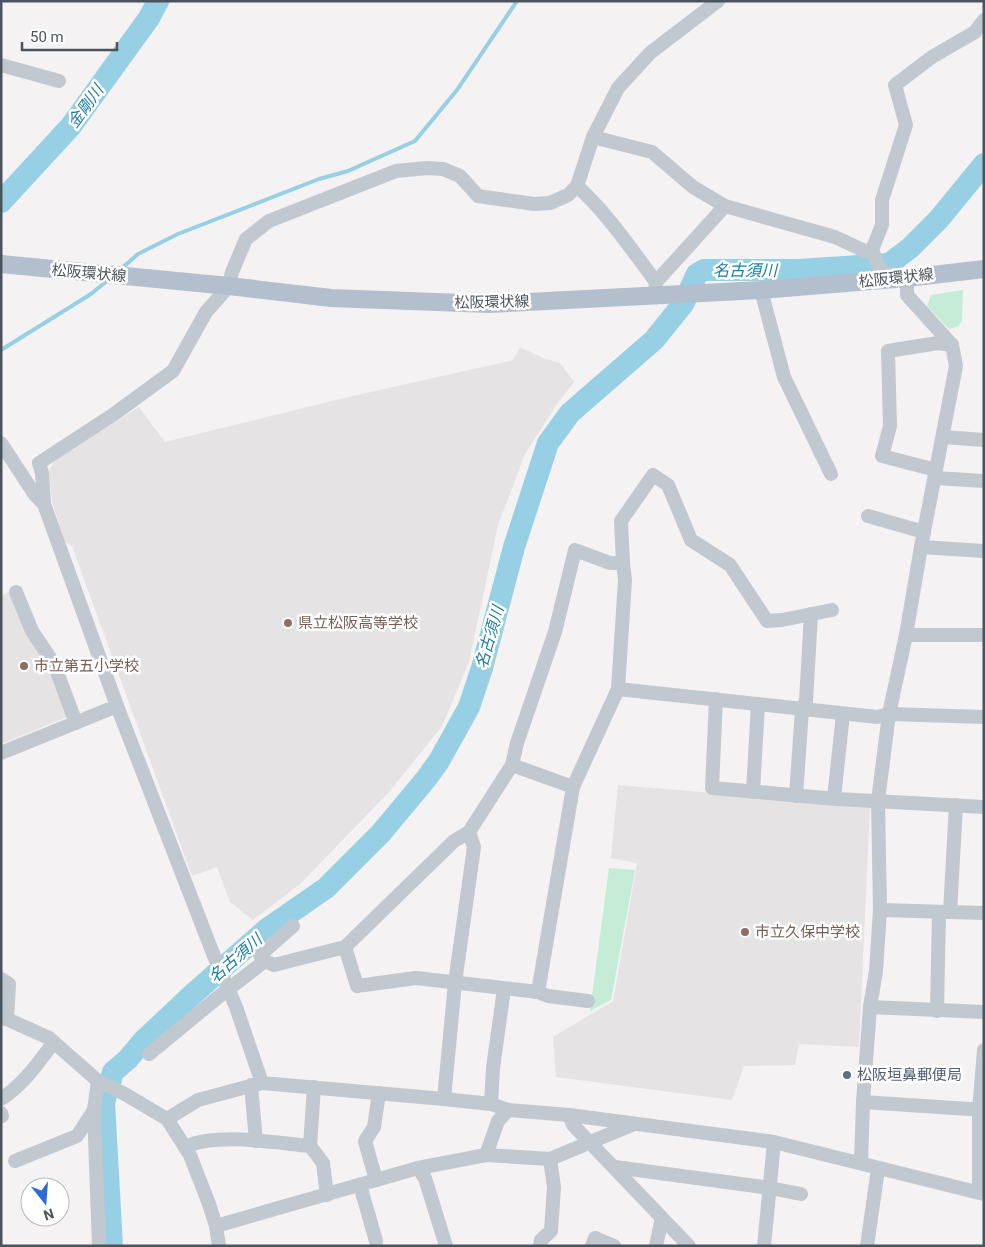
<svg xmlns="http://www.w3.org/2000/svg" width="985" height="1247" font-family="Roboto,'Noto Sans JP',sans-serif">
<style>
.education{fill:#e5e3e3}
.green{fill:#c5ecd6}
.lines{fill:none;stroke-linecap:round;stroke-linejoin:round}
.stream{stroke:#97d0e4;stroke-width:4}
.river{stroke:#97d0e4;stroke-width:22}
.minor{stroke:#c1c8cf;stroke-width:14}
.major{stroke:#b4bfcd;stroke-width:18}
.education-dot{fill:#8d6e63;stroke:#fff;stroke-width:2}
.service-dot{fill:#5c6f8a;stroke:#fff;stroke-width:2}
.labels{text-anchor:middle;stroke-width:5;stroke-linejoin:round;paint-order:stroke}
.street-label{font-size:15px;fill:#4b545d;stroke:#fff}
.education-label{font-size:15px;fill:#785e54;stroke:#fff;text-anchor:start}
.service-label{font-size:15px;fill:#4e5e75;stroke:#fff;text-anchor:start}
.water-label{font-size:16px;font-style:italic;fill:#1b7da1;stroke:#fff}
</style>
<rect width="100%" height="100%" fill="#f4f2f2"/>
<g class="education">
<path d="M520,347L543,358L560,363L574,382L557,404L525,454L498,525L469,662L442,726L389,792L300,884L253,920L230,902L217,867L192,876L72,546L65,542L52,502L49,471L55,459L139,407L165,442L340,399L513,360Z"/>
<path d="M10,592L40,654L54,678L67,717L1,744V595Z"/>
<path d="M618,785L870,806L859,1047L799,1044L795,1065L744,1066L732,1100L556,1077L553,1037L613,1001L637,863L611,858Z"/>
</g>
<g class="green">
<path d="M963,290L962,320L959,326L949,329L927,306L931,295Z"/>
<path d="M609,868L635,870L611,1000L590,1011Z"/>
</g>
<g class="lines">
<g class="stream">
<path d="M121,269L138,254L178,234L319,179L348,171L415,141L457,90L517,1"/>
<path d="M1,350L91,294L108,280"/>
</g>
<g class="river">
<path d="M1,202L71,126L149,18L158,1"/>
<path d="M112,1246L104,1102L113,1072L128,1059L143,1041L193,994L267,929L326,888L381,833L426,779L439,761L469,707L482,668L514,547L548,443L570,413L654,340L683,304L697,274L704,270H799L889,264L910,248L939,219L984,164"/>
</g>
<g class="minor">
<path d="M1,65L59,81"/>
<path d="M593,137L652,152L693,187L725,206L835,237L865,251L872,250"/>
<path d="M656,282C631,249 608,214 577,186L593,137L618,88L650,53L718,1"/>
<path d="M761,290L784,377L831,474"/>
<path d="M655,291L656,282L725,206"/>
<path d="M943,437L984,440"/>
<path d="M1,443L35,495L44,504"/>
<path d="M936,470L882,456L890,426L888,351L938,343L952,345"/>
<path d="M935,478L984,481"/>
<path d="M868,516L924,532"/>
<path d="M921,547L984,551"/>
<path d="M623,563L621,521L653,475L668,485L691,540L730,565L767,621L782,620L832,610"/>
<path d="M16,592L32,631L54,664L76,723"/>
<path d="M906,635H984"/>
<path d="M716,699L712,788L837,799L984,807"/>
<path d="M1,753L117,706"/>
<path d="M573,787L618,689"/>
<path d="M753,792L758,704"/>
<path d="M796,796L802,709L806,701L811,614"/>
<path d="M834,798L843,714"/>
<path d="M880,910L984,913"/>
<path d="M950,912L956,805"/>
<path d="M345,947L357,986L416,978L538,992L573,787L512,765"/>
<path d="M265,961L260,955L293,926"/>
<path d="M1,979L9,984L7,1019"/>
<path d="M538,992L548,996L588,1001"/>
<path d="M870,1007L984,1012"/>
<path d="M937,1011L939,912"/>
<path d="M1,1018L7,1019L49,1038L98,1081L123,1093L167,1119L190,1155L209,1204L216,1226L219,1246"/>
<path d="M149,1054L217,998L265,961L274,965L345,947L454,841L469,832"/>
<path d="M98,1081L94,1110L99,1246"/>
<path d="M262,1083L236,1007L214,956L117,706L44,504L42,473L39,463L114,414L173,371L206,312L229,286L232,272L246,239L269,221L396,171L427,168L443,169L460,176L478,196L534,204L550,203L568,195L577,186"/>
<path d="M251,1085L256,1141"/>
<path d="M1,1099C24,1084 38,1063 54,1042"/>
<path d="M444,1099L455,983L474,847L469,832L512,765L517,743L555,632L575,550L610,563H623L625,580L618,689L877,717L889,714L984,717"/>
<path d="M863,1102L984,1110"/>
<path d="M491,1104L493,1068L504,989"/>
<path d="M1,1113L2,1116"/>
<path d="M569,1115L573,1125L689,1246"/>
<path d="M167,1119L198,1100L262,1083L444,1099L491,1104L508,1110L569,1115L774,1142L984,1194"/>
<path d="M310,1146L314,1087"/>
<path d="M185,1147C217,1132 276,1143 310,1146L323,1163L327,1195"/>
<path d="M486,1155L498,1121L508,1110"/>
<path d="M15,1161L77,1136L94,1110"/>
<path d="M861,1163L863,1102L870,1007L876,971L880,910L878,801L889,714L906,635L921,547L956,366L952,345L907,295V278L881,272L872,250L882,225V200L906,125L895,85L932,57L975,32L984,20"/>
<path d="M615,1167L770,1188L801,1194"/>
<path d="M418,1168L425,1178L446,1246"/>
<path d="M376,1180L365,1141L374,1127L379,1093"/>
<path d="M360,1185L376,1241"/>
<path d="M979,1192V1110L984,1050"/>
<path d="M216,1226L418,1168L486,1155L550,1159L634,1124"/>
<path d="M540,1246L541,1240L551,1231L554,1187L550,1159"/>
<path d="M592,1246L595,1238L614,1246"/>
<path d="M656,1246L662,1218"/>
<path d="M764,1246L774,1142"/>
<path d="M867,1246L878,1169"/>
</g>
<path class="major" d="M1,264L229,286L331,298L489,304L761,290L907,278L984,269"/>
</g>
<g class="education-dot">
<circle cx="288" cy="623" r="5"/>
<circle cx="24" cy="666" r="5"/>
<circle cx="745" cy="932" r="5"/>
</g>
<circle class="service-dot" cx="847" cy="1075" r="5"/>
<g class="labels">
<g class="street-label">
<text transform="translate(89 273) rotate(5)" y="5">松阪環状線</text>
<text transform="translate(896 278) rotate(-6)" y="5">松阪環状線</text>
<text transform="translate(492 302) rotate(-1)" y="5">松阪環状線</text>
</g>
<g class="education-label">
<text x="298" y="628">県立松阪高等学校</text>
<text x="34" y="671">市立第五小学校</text>
<text x="755" y="937">市立久保中学校</text>
</g>
<g class="service-label">
<text x="857" y="1080">松阪垣鼻郵便局</text>
</g>
<g class="water-label">
<text transform="translate(85 106) rotate(-54)" y="6">金剛川</text>
<text x="745" y="276">名古須川</text>
<text transform="translate(489 637) rotate(-74)" y="6">名古須川</text>
<text transform="translate(235 958) rotate(-41)" y="6">名古須川</text>
</g>
</g>
<rect width="985" height="1247" fill="none" stroke="#4b545d" stroke-width="5"/>
<g transform="translate(45 1202) rotate(163)"><circle r="24" fill="#ffffff" stroke="#b7bbbe"/>
<path d="M0-4L9 19L0 12L-9 19Z" fill="#2c6cd4"/>
<text y="-8" font-size="14" font-weight="bold" text-anchor="middle" fill="#4b545d">N</text>
</g>
<path d="M22 42v8h95v-8" fill="none" stroke="#4b545d" stroke-width="2.5"/>
<text x="30" y="42" font-size="15" fill="#4b545d" stroke="#ffffff" stroke-width="4" paint-order="stroke">50 m</text>
</svg>
